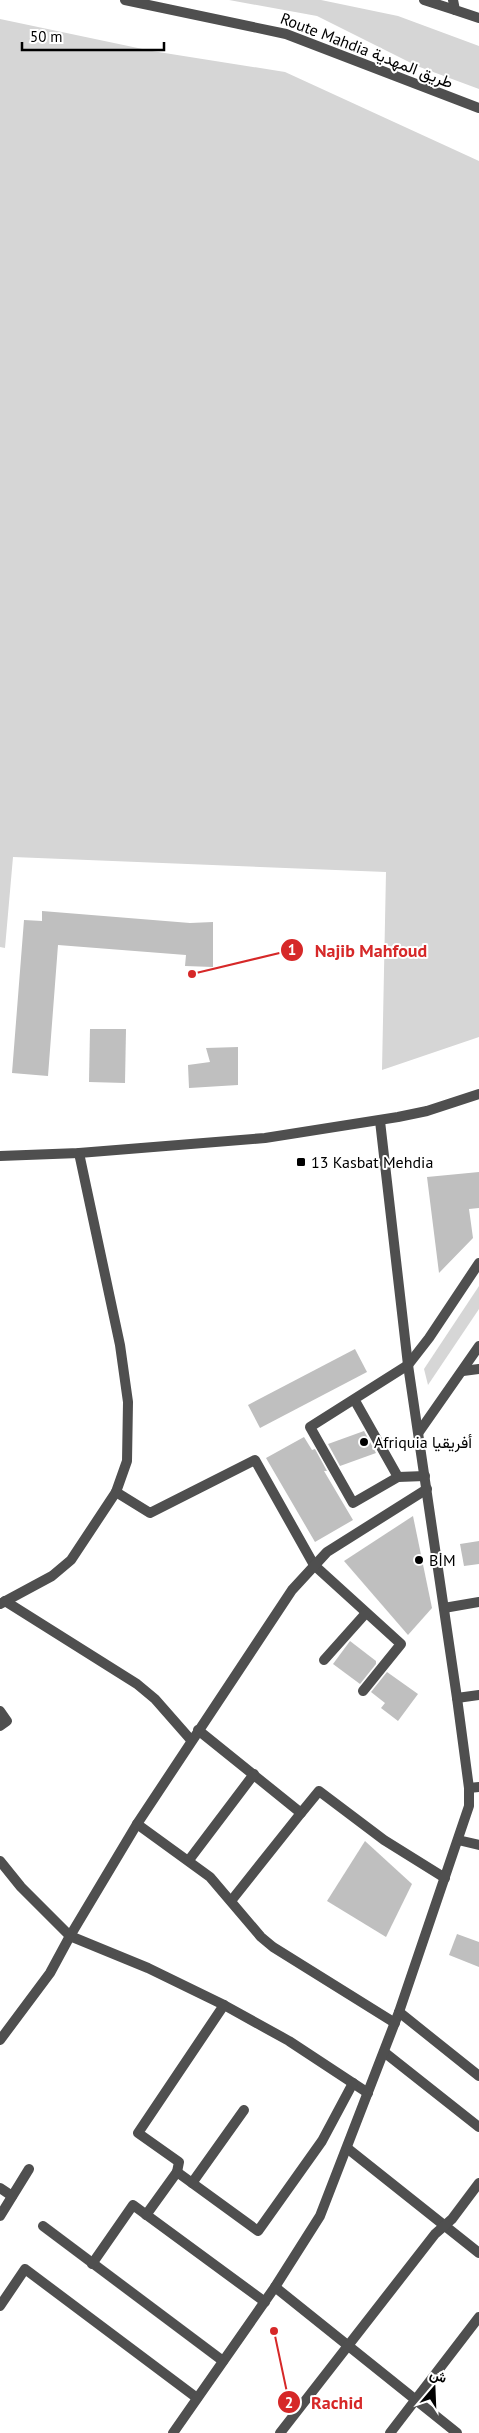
<svg xmlns="http://www.w3.org/2000/svg" width="479" height="2433" font-family="'PT Sans',Vazirmatn,sans-serif">
<style>
.green{fill:#d6d6d6}
.building{fill:#bfbfbf}
.lines{fill:none;stroke-linecap:round;stroke-linejoin:round}
.service{stroke:#4f4f4f;stroke-width:10}
.minor{stroke:#4f4f4f;stroke-width:10}
.tertiary{stroke:#4f4f4f;stroke-width:10}
.poi-dot{fill:#000;stroke:#fff;stroke-width:2}
.labels{text-anchor:middle;stroke-width:4;stroke-linejoin:round;paint-order:stroke}
.street-label{font-size:16px;fill:#000;stroke:#fff}
.poi-label{font-size:16px;fill:#000;stroke:#fff;text-anchor:start}
.leader{fill:none;stroke:#d62828;stroke-width:2}
.callout-dot{fill:#d62828;stroke:#fff;stroke-width:2}
.mark-label{font-size:15px;text-anchor:middle;font-weight:bold;fill:#fff}
.callout-label{font-size:18px;text-anchor:middle;font-weight:bold;fill:#d62828;stroke:#fff;stroke-width:4;stroke-linejoin:round;paint-order:stroke}
</style>
<rect width="100%" height="100%" fill="#fff"/>
<g class="green">
<path d="M229,0H321L398,16L479,46V89L417,66L317,16Z"/>
<path d="M0,19L152,51L285,72L479,161V1037L382,1070L386,872L13,857L5,948L0,947Z"/>
<path d="M479,1286V1309L428,1385L424,1369Z"/>
</g>
<g class="building">
<path d="M42,911L190,923L213,922V967L185,966L186,955L58,945L48,1076L12,1073L24,920L42,921Z"/>
<path d="M90,1029H126L125,1083L89,1082Z"/>
<path d="M238,1047V1085L189,1088L188,1065L210,1062L206,1048Z"/>
<path d="M479,1172V1208L469,1209L473,1238L439,1273L427,1177Z"/>
<path d="M355,1349L367,1372L260,1428L248,1405Z"/>
<path d="M364,1431L376,1453L340,1466L328,1444Z"/>
<path d="M304,1437L312,1450L315,1449L327,1471H324L353,1520L315,1542L266,1458Z"/>
<path d="M413,1516L432,1608L408,1635L344,1561Z"/>
<path d="M479,1541V1564L464,1566L460,1544Z"/>
<path d="M350,1641L376,1661V1664L360,1684L333,1664Z"/>
<path d="M387,1672L418,1694L398,1721L381,1708L385,1703L371,1692Z"/>
<path d="M365,1841L412,1884L386,1937L327,1901Z"/>
<path d="M457,1934L479,1942V1967L449,1955Z"/>
</g>
<g class="lines">
<g class="service">
<path d="M424,0L455,10"/>
<path d="M453,0L455,10L479,18"/>
<path d="M463,1371L479,1369"/>
<path d="M354,1399L398,1477L353,1503L310,1427L408,1365"/>
<path d="M398,1477L425,1476"/>
<path d="M116,1492L150,1513L255,1460L314,1565L401,1644L363,1691"/>
<path d="M5,1601L137,1684L155,1699L191,1740"/>
<path d="M0,1604L52,1576L71,1560L116,1492L127,1461L128,1402L120,1345L79,1153"/>
<path d="M444,1608L479,1602"/>
<path d="M324,1660L366,1613"/>
<path d="M0,1711L7,1721L0,1726"/>
<path d="M198,1730L301,1813L319,1791L384,1840L445,1878"/>
<path d="M469,1788L479,1787"/>
<path d="M137,1824L210,1877L261,1937L273,1947L395,2023"/>
<path d="M189,1860L254,1774"/>
<path d="M0,1861L21,1887L70,1936L148,1968L224,2005L289,2041L368,2093"/>
<path d="M231,1901L301,1813"/>
<path d="M347,2148L479,2253"/>
<path d="M177,2172L179,2162L138,2133L224,2005"/>
<path d="M192,2183L244,2110"/>
<path d="M0,2188L12,2196"/>
<path d="M146,2215L177,2172L258,2231L322,2141L353,2083"/>
<path d="M0,2216L29,2169"/>
<path d="M43,2226L223,2361"/>
<path d="M92,2264L133,2205L265,2302"/>
<path d="M275,2287L457,2433"/>
<path d="M0,2306L25,2269L197,2398"/>
<path d="M280,2433L435,2234L452,2219L479,2183"/>
</g>
<g class="minor">
<path d="M457,1698L479,1695"/>
<path d="M458,1840L479,1845"/>
<path d="M399,2012L479,2076"/>
<path d="M0,2040L50,1973L70,1936L137,1824L292,1590L327,1552L427,1489"/>
<path d="M384,2052L479,2127"/>
<path d="M390,2433L479,2317"/>
</g>
<g class="tertiary">
<path d="M125,0L286,34L479,108"/>
<path d="M0,1156L79,1153L265,1138L398,1117L427,1111L479,1094"/>
<path d="M408,1365L429,1338L479,1263"/>
<path d="M419,1432L479,1346"/>
<path d="M173,2433L275,2287L320,2216L399,2012L469,1806V1788L457,1698L408,1365L380,1121"/>
</g>
</g>
<g class="poi-dot">
<rect x="296" y="1157" width="10" height="10" rx="2.5"/>
<circle cx="364" cy="1442" r="5"/>
<circle cx="419" cy="1560" r="5"/>
</g>
<g class="labels">
<g class="street-label">
<text transform="translate(367 50) rotate(21)" y="6">Route Mahdia طريق المهدية</text>
</g>
<g class="poi-label">
<text x="311" y="1168">13 Kasbat Mehdia</text>
<text x="374" y="1448">Afriquia أفريقيا</text>
<text x="429" y="1566">BİM</text>
</g>
</g>
<path class="leader" d="M192 974L292 950M274 2331L289 2402"/>
<g class="callout-dot">
<circle cx="192" cy="974" r="5"/>
<circle cx="274" cy="2331" r="5"/>
<circle cx="292" cy="950" r="12"/>
<circle cx="289" cy="2402" r="12"/>
</g>
<g class="mark-label">
<text x="292" y="955">1</text>
<text x="289" y="2408">2</text>
</g>
<g class="callout-label">
<text x="371" y="957">Najib Mahfoud</text>
<text x="337" y="2409">Rachid</text>
</g>
<g transform="translate(434 2388) rotate(19)" stroke="#ffffff" stroke-width="4" paint-order="stroke">
<path d="M0-4L9 19L0 12L-9 19Z" fill="#000000"/>
<text y="-8" font-size="14" font-weight="bold" text-anchor="middle" fill="#000000">ش</text>
</g>
<path d="M22 42v8h142v-8" fill="none" stroke="#000000" stroke-width="2.5"/>
<text x="30" y="42" font-size="15" fill="#000000" stroke="#ffffff" stroke-width="4" paint-order="stroke">50 m</text>
</svg>
